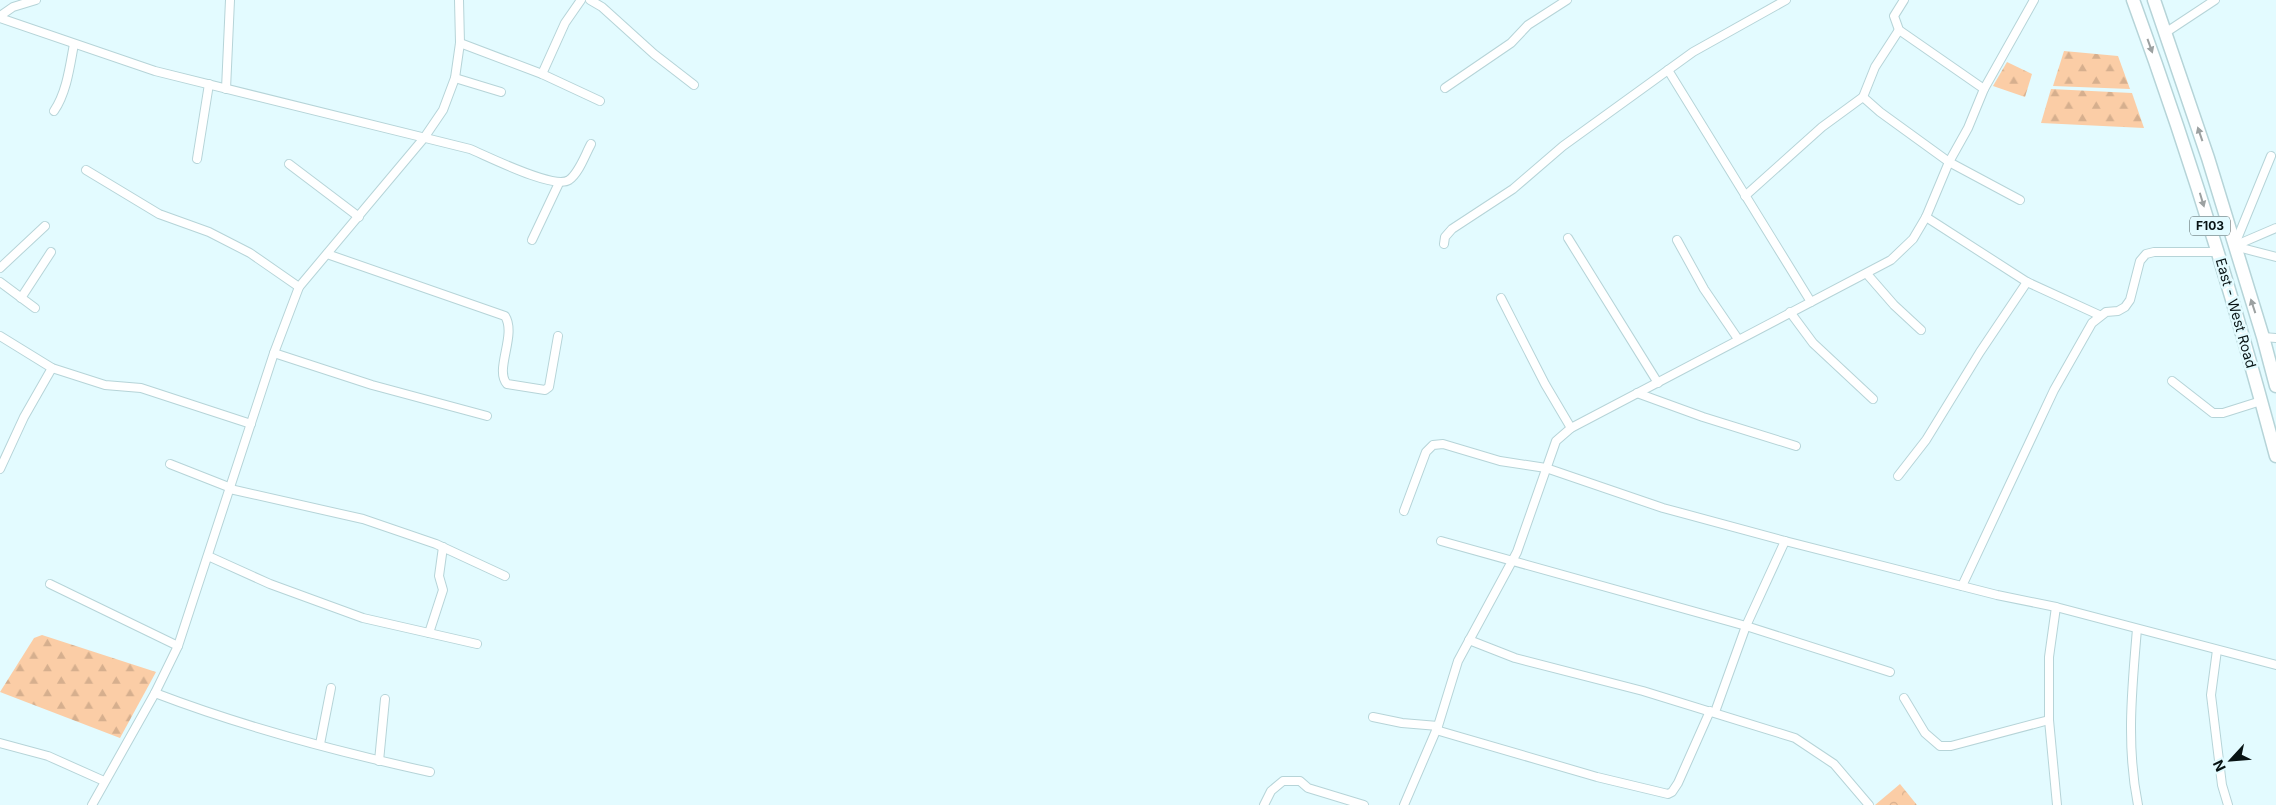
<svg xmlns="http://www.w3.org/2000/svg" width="2276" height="805" font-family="Inter,sans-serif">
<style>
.forest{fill:url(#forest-firs)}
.park{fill:url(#park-crowns)}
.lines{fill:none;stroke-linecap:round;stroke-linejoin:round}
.street-casing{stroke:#b6d4d8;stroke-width:10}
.primary-casing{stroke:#b6d4d8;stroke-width:15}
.street{stroke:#fff;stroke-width:8}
.primary{stroke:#fff;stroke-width:12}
.oneway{fill:#9ca1a1}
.labels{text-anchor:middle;stroke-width:5;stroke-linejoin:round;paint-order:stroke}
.shield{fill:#e3fbff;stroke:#4a595a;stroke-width:1}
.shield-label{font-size:12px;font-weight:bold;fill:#081314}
.street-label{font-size:14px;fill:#081314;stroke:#e3fbff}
</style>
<defs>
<pattern id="forest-firs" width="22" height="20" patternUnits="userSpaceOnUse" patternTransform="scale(1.25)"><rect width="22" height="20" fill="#fbcda6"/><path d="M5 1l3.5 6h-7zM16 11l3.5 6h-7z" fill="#d6af8e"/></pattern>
<pattern id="park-crowns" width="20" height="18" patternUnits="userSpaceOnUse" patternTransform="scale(1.25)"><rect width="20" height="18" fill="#fbcda6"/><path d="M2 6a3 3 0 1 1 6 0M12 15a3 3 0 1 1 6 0" fill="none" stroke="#d6af8e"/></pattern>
</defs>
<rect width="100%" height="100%" fill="#e3fbff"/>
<g class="forest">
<path d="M2064,51L2118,56L2130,89L2053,86Z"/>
<path d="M2007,62L2032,74L2025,97L1993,86Z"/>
<path d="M2051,89L2132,93L2144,128L2041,123Z"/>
<path d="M42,635L156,672L120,738L0,692L34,638Z"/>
</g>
<path class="park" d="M1900,784L1917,805H1875Z"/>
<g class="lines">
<defs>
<g id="street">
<path d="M590,0L602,7L654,54L694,85"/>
<path d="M1904,0L1894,16L1899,30L1984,89"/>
<path d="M0,16L13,7L36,0"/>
<path d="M0,18L155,71L470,149C487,156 554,190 569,180C579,173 585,155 591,144"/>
<path d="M2165,33L2215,0"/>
<path d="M460,43L542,74L600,101"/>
<path d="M1668,70L1811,302"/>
<path d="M542,74L565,23L581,0"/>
<path d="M455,78L501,92"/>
<path d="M1445,88L1511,43L1528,25L1567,0"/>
<path d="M226,89L230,0"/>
<path d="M1863,97L1875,67L1899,30"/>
<path d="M54,111C67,92 70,65 74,44"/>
<path d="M197,159L209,84"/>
<path d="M289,164L359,217"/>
<path d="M86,170L159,214L209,232L250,253L299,287"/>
<path d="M1745,196L1822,127L1863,97L1880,112L1949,162L2020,200"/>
<path d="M1926,217L2027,282L2099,315"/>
<path d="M1568,238L1658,383"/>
<path d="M532,240L559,183"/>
<path d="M1677,240L1704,289L1738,339"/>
<path d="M1444,244L1445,237L1452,229L1513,189L1563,146L1693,52L1786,0"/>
<path d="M2235,244L2271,156"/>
<path d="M2234,246L2276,228"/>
<path d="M2234,246L2276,257"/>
<path d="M327,254L505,316C517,335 494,370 507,384L545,390L549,387L558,336"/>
<path d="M0,268L45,226"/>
<path d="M1867,274L1894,305L1921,330"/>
<path d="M0,282L35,308"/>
<path d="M21,298L51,252"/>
<path d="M1501,298L1545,384L1571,428"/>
<path d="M1790,312L1813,343L1873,399"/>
<path d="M0,336L52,368L105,385L141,388L251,424"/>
<path d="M2263,337L2276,338"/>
<path d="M274,353L372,385L487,416"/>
<path d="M2172,381L2213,413H2223L2261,401"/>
<path d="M1637,393L1703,417L1796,446"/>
<path d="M170,464L231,488"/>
<path d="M0,469L24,417L52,368"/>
<path d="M1898,476L1926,440L1980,352L2027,282"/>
<path d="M230,489L363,519L436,544L505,576"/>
<path d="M1404,511L1426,452L1433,445L1443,444L1500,461L1546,468L1663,508L1785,541L1997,595L2056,607L2276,665"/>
<path d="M1441,541L1746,626L1890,672"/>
<path d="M208,556L270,584L363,618L477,644"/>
<path d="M50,584L178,646"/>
<path d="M1962,586L2054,390L2092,323L2106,312L2118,311L2125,307L2130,300L2140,261L2146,254L2154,252H2218"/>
<path d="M2056,607L2049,657V720L2057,805"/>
<path d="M2137,629C2132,688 2126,746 2138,805"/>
<path d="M429,633L443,590L439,576L443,547"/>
<path d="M1469,640L1515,658L1643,691L1795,738L1834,764L1869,805"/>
<path d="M2217,650L2211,695L2222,785L2228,805"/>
<path d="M155,693C244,727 338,752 430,772"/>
<path d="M1904,698L1925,733L1940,746H1951L2049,720"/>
<path d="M1715,712L1746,626L1785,541"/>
<path d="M1373,717L1402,723L1438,726"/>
<path d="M1436,730L1597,777L1668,794L1672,792L1678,783L1710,711"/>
<path d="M0,743L48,756L104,781"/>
<path d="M320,744L331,688"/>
<path d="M379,761L385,699"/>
<path d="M92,805L155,693L178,646L274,353L299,287L424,138L443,110L455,78L460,43L459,0"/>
<path d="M1264,805L1271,791L1283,781H1300L1308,788L1364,805"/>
<path d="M1404,805L1438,726L1458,661L1517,552L1556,441L1571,428L1891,260L1913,239L1926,217L1949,162L1968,128L1984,89L2034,0"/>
</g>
<g id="primary">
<path d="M2133,0C2188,150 2235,302 2276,456"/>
<path d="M2154,0L2208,158L2263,337L2276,386"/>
</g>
</defs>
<use href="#street" class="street-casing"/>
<use href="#primary" class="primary-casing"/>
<use href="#street" class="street"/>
<use href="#primary" class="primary"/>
</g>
<defs><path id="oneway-solid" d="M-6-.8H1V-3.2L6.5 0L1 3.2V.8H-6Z" transform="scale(1.25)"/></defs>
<g class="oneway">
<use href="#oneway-solid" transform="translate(2150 46) rotate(70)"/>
<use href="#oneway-solid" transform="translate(2200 134) rotate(-109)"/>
<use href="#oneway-solid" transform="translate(2202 200) rotate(73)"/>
<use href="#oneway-solid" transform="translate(2253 306) rotate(-108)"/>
</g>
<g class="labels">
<rect class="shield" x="2190" y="216.5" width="40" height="19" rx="4"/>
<g class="shield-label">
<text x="2210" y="230">F103</text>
</g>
<g class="street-label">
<text transform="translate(2236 313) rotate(74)" y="5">East - West Road</text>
</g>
</g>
<g transform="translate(2231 760) rotate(244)" stroke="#e3fbff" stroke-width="4" paint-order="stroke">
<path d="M0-4L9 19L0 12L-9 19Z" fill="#081314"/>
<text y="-8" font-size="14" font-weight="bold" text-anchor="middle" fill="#081314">N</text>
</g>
</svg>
